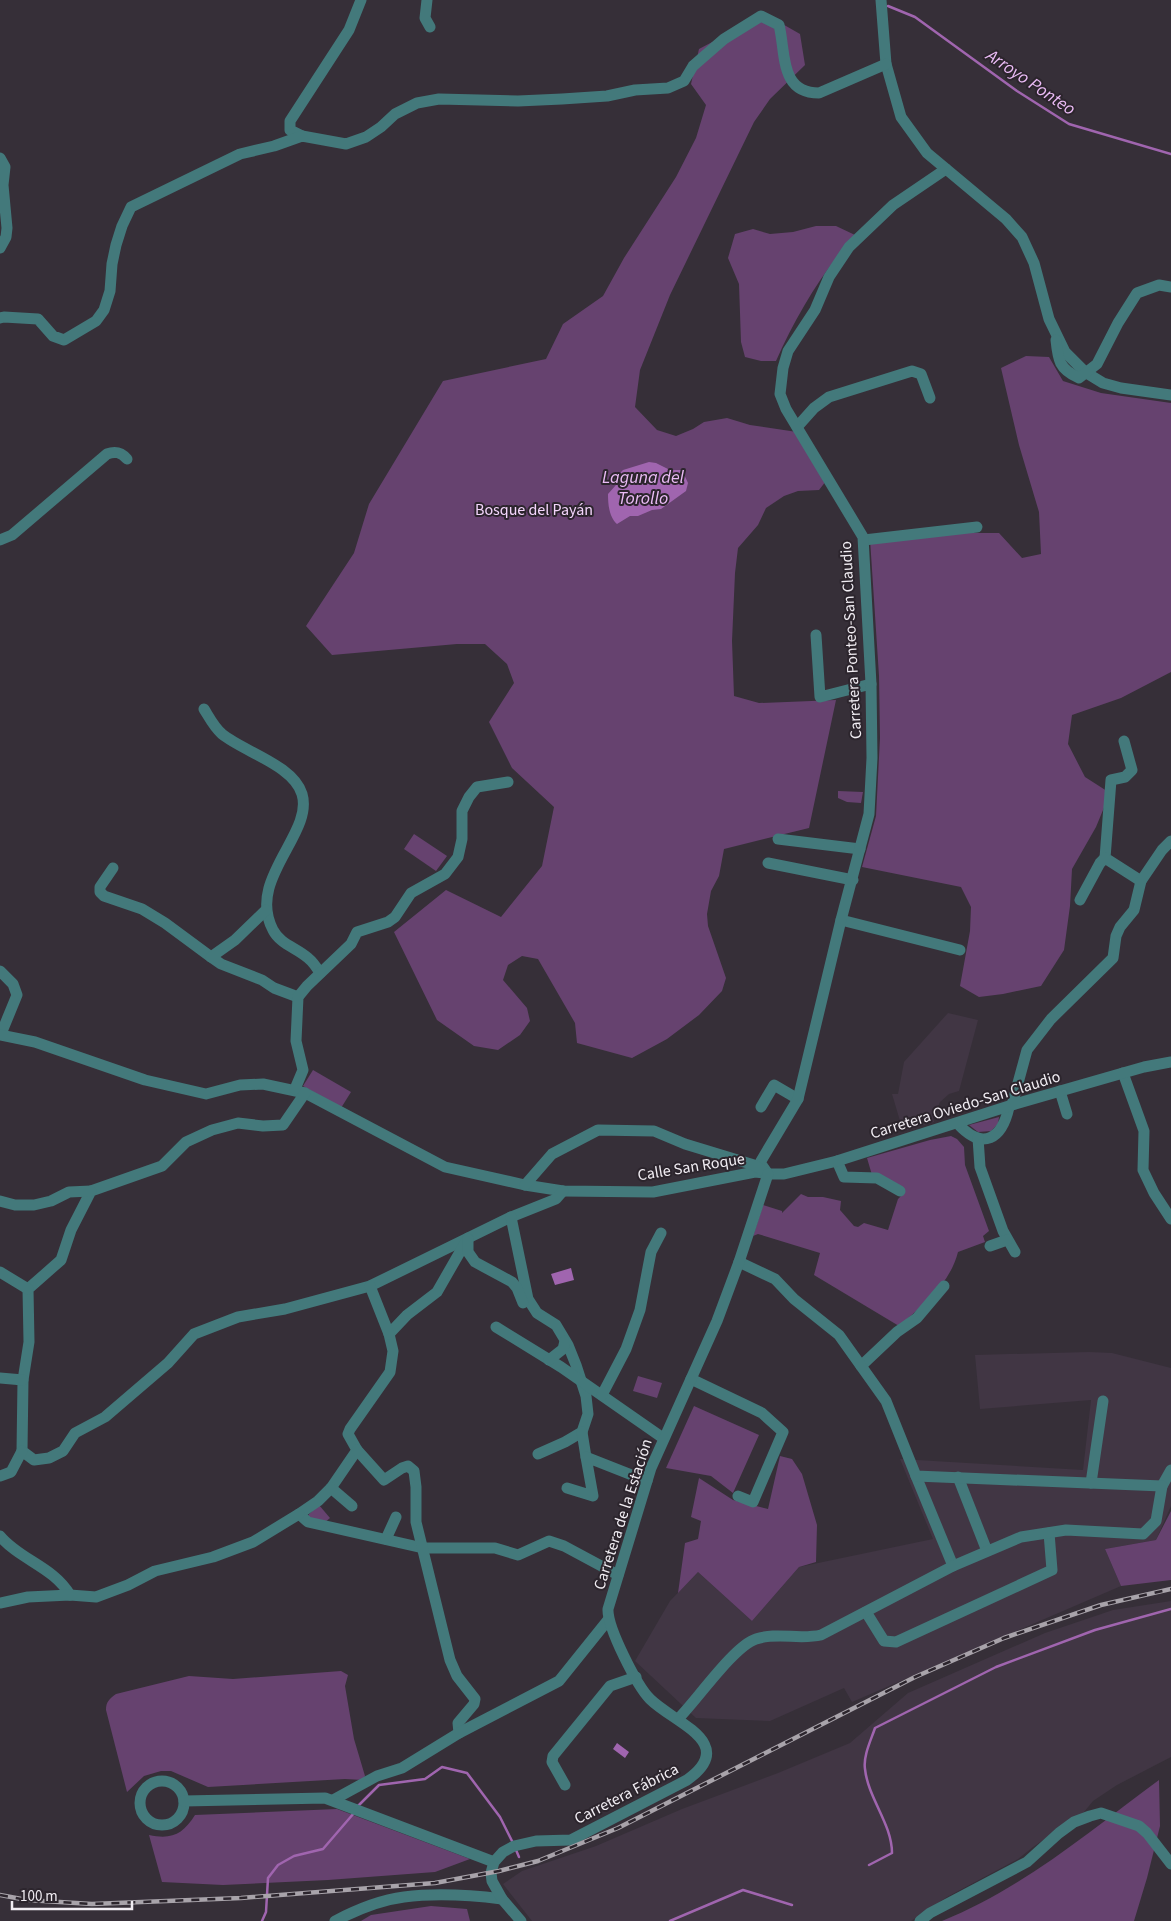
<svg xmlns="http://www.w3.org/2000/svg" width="1171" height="1921" font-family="'Source Sans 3',sans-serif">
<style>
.built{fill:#413644}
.green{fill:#66426f}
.water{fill:#a065af}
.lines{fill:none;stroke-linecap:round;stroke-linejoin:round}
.stream{stroke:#a065af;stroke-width:2.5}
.minor{stroke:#43797b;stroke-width:11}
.rail-casing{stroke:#a8a3aa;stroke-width:4.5}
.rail{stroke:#2c252d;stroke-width:2.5;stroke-dasharray:8;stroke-linecap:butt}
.labels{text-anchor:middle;stroke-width:4;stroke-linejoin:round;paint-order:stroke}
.park-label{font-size:16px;fill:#f4d5fc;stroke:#2c252d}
.street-label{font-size:16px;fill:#f1edf3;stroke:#2c252d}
.water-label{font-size:18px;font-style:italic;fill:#ebbcf6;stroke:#2c252d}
</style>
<rect width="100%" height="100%" fill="#362f38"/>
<g class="built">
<path d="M948,1013L978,1020L959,1091L949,1094L940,1102L933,1118L934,1122L903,1131L892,1094H898L904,1062Z"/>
<path d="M1089,1352L1112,1353L1171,1368V1506L1156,1540L1105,1549L1121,1586L852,1702L844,1688L770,1721L696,1718L635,1661L670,1601L698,1572L752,1621L799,1567L933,1539L900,1459L1083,1470L1091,1400L980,1409L975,1355Z"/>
<path d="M1171,1601V1757L1117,1785L1093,1801L1084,1812L1033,1847L1018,1859L947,1897L911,1921H532L503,1884L522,1871L596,1846L682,1809L778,1773L850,1743L908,1693L1045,1633L1113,1610Z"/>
</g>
<g class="green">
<path d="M765,14L800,34L805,65L770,99L754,122L670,295L640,370L635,407L657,430L676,436L693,429L704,422L727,418L750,425L797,432L826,481L819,490L798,491L784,496L766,508L758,525L738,548L735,573L732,641L734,696L759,703L836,700L809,828L724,849L719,876L711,891L707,914L708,926L726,978L722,991L699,1015L667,1039L632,1058L577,1043L575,1023L538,959L522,956L508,965L503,980L527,1008L530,1021L520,1035L498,1050L474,1046L437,1020L394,932L446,890L501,917L542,866L554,807L512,768L489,722L514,683L507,664L485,644H457L332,655L306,626L354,553L369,504L443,381L546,359L563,324L603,296L624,258L676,177L696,138L706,105L691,84L699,49Z"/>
<path d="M816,226H836L855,235C822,272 796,316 776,361H761L745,357L741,342L739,284L728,258L735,234L753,229L770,234L793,232Z"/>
<path d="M1026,356L1049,357L1063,381L1101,393L1171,403V672L1121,698L1072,715L1068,744L1085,777L1110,793L1096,827L1072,869L1070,906L1064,950L1041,986L1003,994L979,997L960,986L970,931L971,907L961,887L862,867L876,816L880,738L879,676L870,539L918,533H999L1022,558L1041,554L1039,512L1019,445L1001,368Z"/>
<path d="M838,791L863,792L861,803L847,802L838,798Z"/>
<path d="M414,834L447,856L436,871L404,849Z"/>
<path d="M313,1070L351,1092L341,1108L303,1086Z"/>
<path d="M999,1117L998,1124L991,1131L978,1132L969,1125Z"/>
<path d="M951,1136L957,1139L964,1147L965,1165L989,1231L983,1236L985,1242L958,1252C950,1284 923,1305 899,1326L814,1275L820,1253L758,1234L753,1236L763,1205L782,1211V1213L801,1194L808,1197H823L841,1201L840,1210L854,1226L858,1227L864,1223L888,1230L898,1199L905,1192L872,1175L867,1158L930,1140Z"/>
<path d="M638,1376L662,1383L657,1398L633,1391Z"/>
<path d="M694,1406L759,1435L733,1493L711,1476L666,1468Z"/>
<path d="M780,1456L792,1459L802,1474L817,1525L816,1562L799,1567L752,1621L698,1572L678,1593L685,1543L698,1539L701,1521L691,1517L699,1478L733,1500L768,1509Z"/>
<path d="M319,1505L330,1518L324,1523L308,1517L309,1514Z"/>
<path d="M1171,1511V1580L1121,1586L1105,1549L1156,1540Z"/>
<path d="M341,1671L348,1675L345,1686L354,1739L365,1776L363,1780L345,1779L208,1787L171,1771H161L144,1776L127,1792L106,1710C106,1702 109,1699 116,1694L189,1676L233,1679Z"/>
<path d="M1159,1780L1160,1826L1147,1878L1134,1921H942C1022,1889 1090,1831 1159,1780Z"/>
<path d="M337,1809L470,1859L435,1872L328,1880L223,1885L162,1882L149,1835C172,1840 183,1834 195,1815Z"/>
<path d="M431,1906L467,1909L470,1921H361L371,1915Z"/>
</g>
<g class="water">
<path d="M649,462L656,463L670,470H682L688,483L686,491L661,509L652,510L638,516H630L617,524C609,517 608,504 608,494L616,485L614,479L623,470Z"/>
<path d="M571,1268L574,1280L555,1285L551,1274Z"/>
<path d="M617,1743L629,1752L625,1758L613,1749Z"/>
</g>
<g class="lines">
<g class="stream">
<path d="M888,6L915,17L1017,91L1069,124L1171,154"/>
<path d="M358,1806L379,1785L425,1779L442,1767L467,1773L500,1817L513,1843"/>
<path d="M516,1850L519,1857"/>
<path d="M869,1865L892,1853C892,1824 868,1798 865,1769C863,1756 871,1740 875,1728L996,1667L1095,1630L1171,1609"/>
<path d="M262,1921L266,1912L268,1878L278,1865L294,1856L323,1849L354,1813"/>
<path d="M670,1921L743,1890L792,1905"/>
</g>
<g class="minor">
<path d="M427,0L425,18L430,27"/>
<path d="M881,0L886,64L901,117L927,153L1006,219L1022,237L1034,263L1049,319L1065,352L1085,372L1103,383L1121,388L1171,395"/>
<path d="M302,136L290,130V121L349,30L361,0"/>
<path d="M0,158L5,167L3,185L7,228L6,237L0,248"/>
<path d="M0,318L4,317L38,319L53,336L64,340L96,321L104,310L110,291L112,264L116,245L122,226L131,207L240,154L274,146L302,136L346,144L366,137L381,127L395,114L417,103L439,99L518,101L562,99L607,96L635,90L668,88L684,81L693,66L724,39L761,16L779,25C786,52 779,93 819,93L886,64"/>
<path d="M1056,340C1058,360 1059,369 1079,378L1097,364L1118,323L1137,293L1159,285L1171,287"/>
<path d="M797,427L814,408L829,397L912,371L921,374L930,398"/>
<path d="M0,540L12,535L107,454C115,451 121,452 127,459"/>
<path d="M864,540L977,527"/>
<path d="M816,635L820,697L871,684"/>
<path d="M204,709C209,717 214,727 222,734C244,752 293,765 302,794C314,834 246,879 273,930C280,944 297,948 308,958C313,962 317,968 320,973"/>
<path d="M1124,741L1132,770L1125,777L1111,780L1105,858L1141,881"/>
<path d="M778,839L860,849"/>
<path d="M768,863L853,880"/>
<path d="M113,868L100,887V892L104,896L142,909L165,923L211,957"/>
<path d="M1080,900L1100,863L1105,858"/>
<path d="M266,910L235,940L211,957L221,964L262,980L274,988L298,997"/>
<path d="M841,920L960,950"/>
<path d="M0,971L13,984L17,995L1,1034"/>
<path d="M0,1035L35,1042L145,1080L206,1094L240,1085L263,1084L305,1093L445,1167L525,1185L563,1191L653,1192L755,1172L765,1173"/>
<path d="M1123,1073L1144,1131L1143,1170L1154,1193L1171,1219"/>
<path d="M295,1089L303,1070L296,1041L298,997L307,986L351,944L357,932L388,922L395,917L411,893L445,874L458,857L462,839V811L469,797L477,787L508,782"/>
<path d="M1060,1091L1067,1114"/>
<path d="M305,1093L283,1125L263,1126L238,1123L212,1130L186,1142L162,1166L91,1191L71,1230L61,1260L28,1289L29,1342L23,1380L22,1451L34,1460L49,1458L63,1451L75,1433L105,1417L168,1363L194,1334L238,1317L285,1309L370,1286L511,1217L556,1199L563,1191"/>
<path d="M1012,1105L1027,1050L1051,1019L1113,958L1116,936L1120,927L1134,910L1141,881L1162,850L1171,841"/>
<path d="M761,1107L774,1085L798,1099"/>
<path d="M958,1124C983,1151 1002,1139 1009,1107"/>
<path d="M978,1138L980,1167L1003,1231L1015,1252"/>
<path d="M837,1161L844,1177L877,1178L900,1191"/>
<path d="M768,1174L761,1164V1161L798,1099L841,920L869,814L872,758L871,684L863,537L786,409L780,394L783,368L788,351L815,310L829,277L849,247L893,205L946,169"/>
<path d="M525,1185L552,1154L598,1130L654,1131L685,1144L754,1165L768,1174H784L837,1161L1012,1105L1123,1073L1144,1067L1171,1062"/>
<path d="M0,1201L15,1205H34L51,1201L69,1192L91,1191"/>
<path d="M511,1217L528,1299L537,1313L556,1325L568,1345L576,1365L586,1396L588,1414L582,1432L565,1442L538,1454"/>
<path d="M468,1238L437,1292L407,1315L389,1334L393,1351L390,1372L350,1429L348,1434L357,1450L331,1488L318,1501L299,1514L308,1522L423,1548H495L518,1555L549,1541L564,1546L618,1575"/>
<path d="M468,1239V1252L475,1262L512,1282L517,1288L523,1303"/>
<path d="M990,1246L1007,1240"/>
<path d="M0,1272L28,1289"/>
<path d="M370,1286L389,1334"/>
<path d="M496,1327L561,1367L663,1438"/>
<path d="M549,1360L563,1349L565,1341"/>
<path d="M861,1366L897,1332L917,1318L944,1286"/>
<path d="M0,1378L23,1380"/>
<path d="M691,1379L762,1413L783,1432L753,1502L738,1496"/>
<path d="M602,1395L626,1349L640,1310L651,1252L661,1233"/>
<path d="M582,1432L586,1457"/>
<path d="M357,1450L384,1480L402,1468L408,1466L414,1471L416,1487V1522L450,1660L457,1676L475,1699L474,1704L458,1723L459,1733"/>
<path d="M0,1476L11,1472L22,1451"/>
<path d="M916,1476L953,1566"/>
<path d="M958,1477L987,1551"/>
<path d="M1091,1483L1103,1401"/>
<path d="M1162,1486L1171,1470"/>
<path d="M331,1488L352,1506"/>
<path d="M567,1488L593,1496L586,1457L647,1481"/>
<path d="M0,1536C20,1560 54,1567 70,1595"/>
<path d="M386,1539L396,1517"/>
<path d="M0,1603L28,1597L70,1595L96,1597L128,1585L155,1571L213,1557L253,1542L299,1514"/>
<path d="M866,1612L884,1641L896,1642L1052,1570L1049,1533"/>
<path d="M678,1719C697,1700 734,1646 756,1639C776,1632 800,1640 821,1635L953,1566L1021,1537L1066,1530L1143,1534L1156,1521L1162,1486L916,1476L886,1401L839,1335L794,1299L775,1279L739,1262"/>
<circle cx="162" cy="1803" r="22"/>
<path d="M565,1785L552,1762L553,1756L610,1686L636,1677"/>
<path d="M333,1800L377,1776L402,1768L459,1733L559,1681L608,1620"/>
<path d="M184,1801L325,1798L494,1862"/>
<path d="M335,1921C356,1910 380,1900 404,1897C436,1893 470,1895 502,1899"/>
<path d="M521,1921L502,1899L492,1881L491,1873L494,1862L503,1852L514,1846L536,1841L571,1840L687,1780C739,1743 674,1723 650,1699C637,1686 607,1627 608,1609L651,1468L717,1321L739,1262L768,1174"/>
<path d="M920,1921L930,1913L1027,1862L1059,1833L1074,1822L1090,1816L1101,1813L1139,1826L1147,1833L1171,1864"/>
</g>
<defs>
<path id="rail" d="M0,1895L27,1900L92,1904L241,1898L435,1883L499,1871L538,1861L618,1828L915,1677L1004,1638L1101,1605L1171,1589"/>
</defs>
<use href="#rail" class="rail-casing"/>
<use href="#rail" class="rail"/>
</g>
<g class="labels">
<g class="park-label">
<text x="534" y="515">Bosque del Payán</text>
</g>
<g class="street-label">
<text transform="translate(850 640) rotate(-93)" y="6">Carretera Ponteo-San Claudio</text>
<text transform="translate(965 1104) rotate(-17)" y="6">Carretera Oviedo-San Claudio</text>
<text transform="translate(691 1166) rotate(-9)" y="6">Calle San Roque</text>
<text transform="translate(622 1514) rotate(-72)" y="6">Carretera de la Estación</text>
<text transform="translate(626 1793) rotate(-27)" y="6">Carretera Fábrica</text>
</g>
<g class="water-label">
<text transform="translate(1031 82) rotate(34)" y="6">Arroyo Ponteo</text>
<text x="643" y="483">Laguna del<tspan x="643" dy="21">Torollo</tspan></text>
</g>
</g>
<path d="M12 1901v8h120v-8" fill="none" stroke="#f1edf3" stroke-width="2.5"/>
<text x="20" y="1901" font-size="15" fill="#f1edf3" stroke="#2c252d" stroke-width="4" paint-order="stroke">100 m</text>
</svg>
